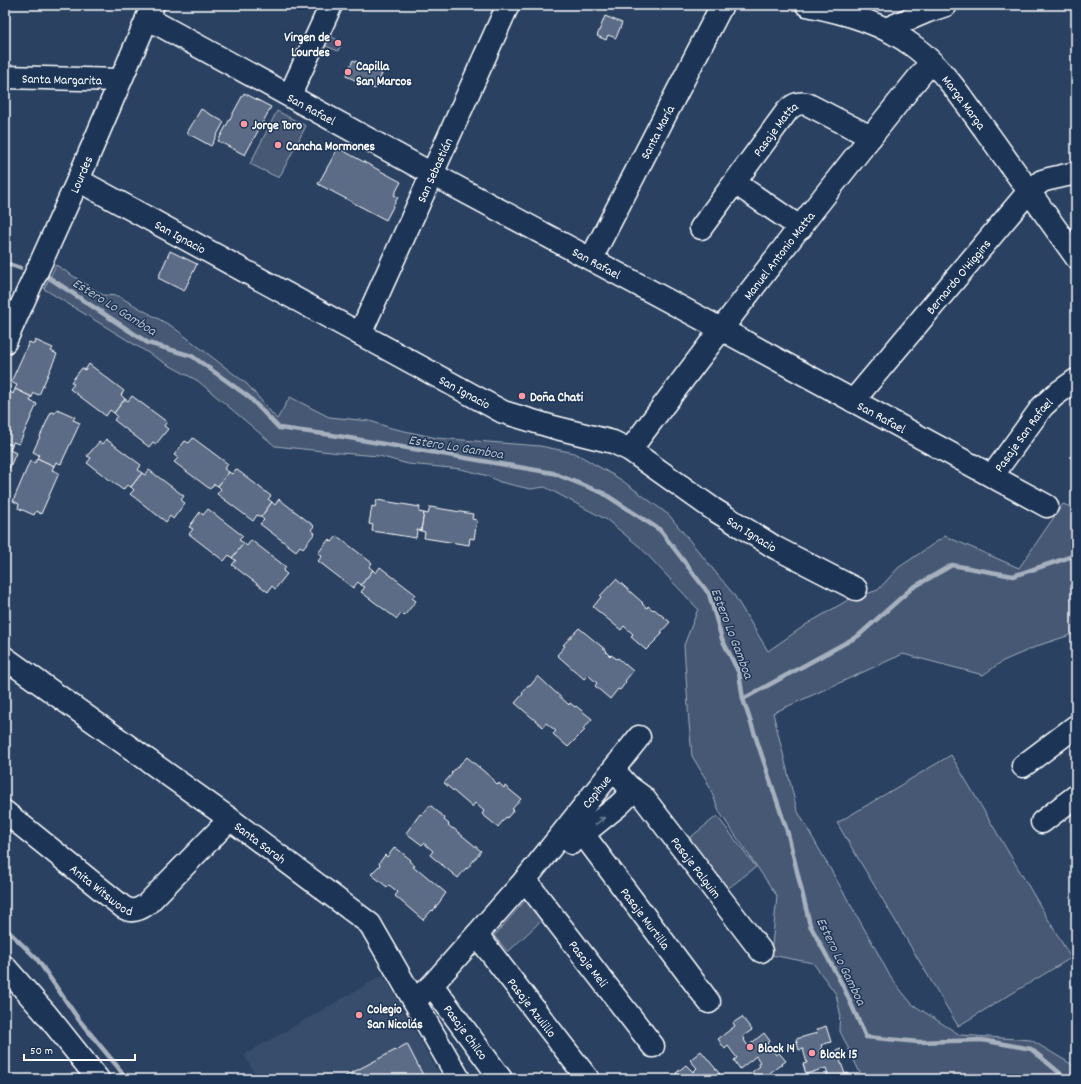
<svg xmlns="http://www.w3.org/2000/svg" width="1081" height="1084" font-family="Dekko,sans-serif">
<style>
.built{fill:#394e6c}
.green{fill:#465975;stroke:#a2acba}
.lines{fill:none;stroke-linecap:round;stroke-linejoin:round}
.stream{stroke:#a7b1be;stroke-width:4.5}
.building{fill:#5b6c86;stroke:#fff}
.minor-casing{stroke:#fff;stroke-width:25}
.major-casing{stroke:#fff;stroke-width:25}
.minor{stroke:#1d3557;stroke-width:22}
.major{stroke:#1d3557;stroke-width:22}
.oneway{stroke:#6c7c92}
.poi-dot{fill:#ff9aa2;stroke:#1d3557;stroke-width:1.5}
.labels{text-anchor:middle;stroke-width:3;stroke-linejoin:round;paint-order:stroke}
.poi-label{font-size:13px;font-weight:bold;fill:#fff;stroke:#1d3557;text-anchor:start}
.street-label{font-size:13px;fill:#fff;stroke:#1d3557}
.water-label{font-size:14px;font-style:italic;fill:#b6bec8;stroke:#1d3557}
</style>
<rect width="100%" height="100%" fill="#2a4161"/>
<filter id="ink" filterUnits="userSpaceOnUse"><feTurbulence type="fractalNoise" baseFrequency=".025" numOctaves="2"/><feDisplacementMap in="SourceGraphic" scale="8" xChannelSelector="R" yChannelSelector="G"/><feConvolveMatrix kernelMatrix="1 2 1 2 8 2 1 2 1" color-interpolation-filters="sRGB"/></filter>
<g filter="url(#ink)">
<path class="built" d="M383,975L442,1079H258L244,1055Z"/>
<g class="green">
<path d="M326,34L342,42L338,51L321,44Z"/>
<path d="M277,111L306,126L279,178L250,164Z"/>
<path d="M56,265L103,295L118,296L173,327L247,384L277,419L290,397L329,417L370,421L391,428L437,438L540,446L575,453L620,479L669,515L734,595L768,651L807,624L848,600L878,590L898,568L945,536L1019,568L1063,504L1076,509V633L1040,645L1003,661L983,675L903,654L773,713L797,810L874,946L891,978L912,1004L960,1035L1031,1040L1071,1064L1076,1069V1079H863L839,1029L840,1012L836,994L813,963L771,955L777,896L720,813L707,781L692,756L689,723L684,645L698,609L640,547L607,520L545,487L530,489L500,482L488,476L461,469L408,464L379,456L340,453L275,446L198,381L163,362L44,289Z"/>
<path d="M951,755L1071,958L958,1026L837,823Z"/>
<path d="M614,784L621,790L587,820Z"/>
<path d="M717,816L756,867L726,890L687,840Z"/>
<path d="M529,896L545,917L508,952L494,936Z"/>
</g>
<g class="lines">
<g class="stream">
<path d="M5,263L20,268"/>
<path d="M45,275L148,343L192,356L249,397L279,428L332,435L553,473L603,493L660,530L709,594L722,639L739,673L743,699L788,834L810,925L843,986L866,1037L919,1042L982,1040L1031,1049L1067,1079"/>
<path d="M743,699L858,636L912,588L952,565L1013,576L1076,555"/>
<path d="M5,928L37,959L79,1020L117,1066L126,1079"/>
</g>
</g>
<g class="building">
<path d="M605,16L622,23L616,38L608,35L606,40L597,36Z"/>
<path d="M353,60L382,74L375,89L346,76Z"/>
<path d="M244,93L271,107L245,155L218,141Z"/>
<path d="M201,109L224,122L211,146L187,133Z"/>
<path d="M338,148L401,182L394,195L398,197L386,220L318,184Z"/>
<path d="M170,251L197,264L184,291L158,278Z"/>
<path d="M35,340L53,348L51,351L57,354L39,395L34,393L32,397L15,389L17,385L11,382L29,342L34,344Z"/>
<path d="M89,364L124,391L121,395L125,399L114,413L110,410L106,416L70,389L74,384L71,382L82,368L85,370Z"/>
<path d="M15,389L32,397L30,401L37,404L19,444L13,442L12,445L5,443V399L9,391L13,394Z"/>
<path d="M132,396L167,422L164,426L168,429L156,444L153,442L149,447L114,420L117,416L114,413L125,399L128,401Z"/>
<path d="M57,409L75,417L73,420L80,423L61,464L56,462L54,466L37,458L39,455L33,452L51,412L55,413Z"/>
<path d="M193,438L228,464L224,469L229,472L218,486L214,484L210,489L174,462L178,458L174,455L185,441L189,443Z"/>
<path d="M106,439L141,465L138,470L142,473L131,487L127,485L123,490L87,463L91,458L87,456L99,442L102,444Z"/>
<path d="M5,443L12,445L10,450L16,453L5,478Z"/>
<path d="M37,458L54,466L52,470L59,473L41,514L36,511L34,515L18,508L19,504L13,501L30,461L35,463Z"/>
<path d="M236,469L271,496L268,499L272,502L261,517L257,515L253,521L217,494L221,489L218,486L229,472L232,474Z"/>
<path d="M149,470L184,496L181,500L185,503L173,519L170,516L166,522L130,494L134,490L131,487L142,473L145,475Z"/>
<path d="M279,499L314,526L311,530L315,533L303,548L300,546L296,551L260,524L264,520L261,517L272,502L275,505Z"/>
<path d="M377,500L420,507L419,512L424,513L421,531L417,530L416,538L372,531L373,525L369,524L372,506L375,507Z"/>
<path d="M430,507L473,514L472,519L477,520L474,539L470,538L469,545L424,538L425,532L421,531L424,513L428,514Z"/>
<path d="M208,509L243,536L239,540L244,543L232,558L229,555L224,561L189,534L193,529L189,527L200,512L203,515Z"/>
<path d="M337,536L372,563L369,567L373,570L361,585L358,582L353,588L318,561L322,556L318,553L329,539L332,542Z"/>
<path d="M251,540L286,567L283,571L287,574L275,589L272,586L268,592L232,565L236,560L232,558L244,543L247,546Z"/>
<path d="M380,567L415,594L412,598L416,601L404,616L401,613L397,619L361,592L365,587L361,585L373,570L376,573Z"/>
<path d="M616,579L643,603L642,604L647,608L648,606L653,610L654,609L670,622L661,632L663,633L646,650L631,637L633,634L624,626L621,630L593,607L601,597L600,596Z"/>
<path d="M579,628L607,651L606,652L610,656L611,655L617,659L618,658L633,671L625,681L626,682L620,690L618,689L610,699L595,686L597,683L588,675L584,679L557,655L565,646L563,645Z"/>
<path d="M538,676L569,705L570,703L575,707L576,706L592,719L583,729L585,730L568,747L553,734L556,731L546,723L543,727L515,703L523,694L522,693L528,685L530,686Z"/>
<path d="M467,757L494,780V781L498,785L499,783L504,788L505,786L521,799L512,809L514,810L507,818L506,817L498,827L482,814L484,811L475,803L472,807L444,783L452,774L451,773Z"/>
<path d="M430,805L445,818L444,820L449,824L448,825L453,829V828L481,851L467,869L466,868L458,878L430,855L433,851L424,843L422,845L406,833L420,814L422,815Z"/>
<path d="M395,847L411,860L409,861L415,866L413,867L418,871L419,870L446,893L433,911L432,910L423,920L395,896L398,892L389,885L387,887L371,874L380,865L379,863L385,855L387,857Z"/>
<path d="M742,1017L752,1030L743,1036L745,1039L744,1040L748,1046L764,1033L770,1041L767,1043L776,1055L779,1053L786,1061L767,1075L770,1079H757L752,1072L760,1066L758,1063L760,1062L756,1056L740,1069L734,1060L737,1058L728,1046L725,1049L718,1039L735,1026L733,1023Z"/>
<path d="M826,1026L831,1042L821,1045L822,1048L820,1049L822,1056L841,1049L844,1059L840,1060L845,1074L848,1073L850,1079H825H826L825,1076L828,1075L826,1068L806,1074L803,1064L807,1063L803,1049L799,1050L796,1039L817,1033L816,1030Z"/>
<path d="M407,1044L425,1079H393V1078L340,1079Z"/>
<path d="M701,1051L724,1079H680L676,1073L686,1065L693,1072L697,1068L690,1060Z"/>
</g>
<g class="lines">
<defs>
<g id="minor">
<path id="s1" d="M147,18L432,174L721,329L1047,506"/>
<path d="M886,29L928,11L946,5"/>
<path id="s2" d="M5,77L120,80"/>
<path d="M290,95L331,5"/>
<path id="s3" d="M78,180L503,412L553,427L613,442L630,450L713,509L776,548L856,589"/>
<path d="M735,183L801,228"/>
<path id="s4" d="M701,228L787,111C793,105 798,102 807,104L871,137"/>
<path id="s5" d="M591,259L722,5"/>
<path id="s6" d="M360,334L508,5"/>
<path id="s7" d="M853,401L1029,191L1042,181L1049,179L1076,173"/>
<path id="s8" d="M630,450C728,319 828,189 931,62"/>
<path id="s9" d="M992,476L1042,407L1055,395L1076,380"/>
<path id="s10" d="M5,658L230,819L370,924L459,1079"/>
<path d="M1023,766L1076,726"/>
<path id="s11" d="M628,786L643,797L761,951"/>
<path id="s12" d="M5,812L123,907C132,913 139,910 147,904L230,819"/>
<path d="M1042,822L1076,796"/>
<path id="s13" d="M583,834L709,1002"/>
<path d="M572,843L619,805L630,794L628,786L621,778"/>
<path id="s14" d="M525,880L653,1046"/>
<path id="s15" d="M477,935L588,1079"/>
<path d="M5,967L47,1015L98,1079"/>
<path id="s16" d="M432,985L501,1079"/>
<path id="s17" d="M414,1001L432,985L525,880L639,737"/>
</g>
<g id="major">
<path id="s18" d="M807,5C846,13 884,23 916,48C944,70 965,102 986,131C1016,173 1046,215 1076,257"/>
<path id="s19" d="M5,342L78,180L153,5"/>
</g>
</defs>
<use href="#minor" class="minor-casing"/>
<use href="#major" class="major-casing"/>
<use href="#minor" class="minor"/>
<use href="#major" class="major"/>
</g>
<defs><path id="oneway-shaft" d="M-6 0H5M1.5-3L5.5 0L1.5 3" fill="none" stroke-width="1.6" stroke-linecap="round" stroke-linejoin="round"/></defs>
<use class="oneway" href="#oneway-shaft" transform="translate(600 821) rotate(-39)"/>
</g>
<g class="poi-dot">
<circle cx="338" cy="43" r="4"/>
<circle cx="348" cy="72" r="4"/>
<circle cx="244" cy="124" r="4"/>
<circle cx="278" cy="145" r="4"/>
<circle cx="522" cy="396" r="4"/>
<circle cx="359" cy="1015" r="4"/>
<circle cx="750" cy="1047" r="4"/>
<circle cx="812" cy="1053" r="4"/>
</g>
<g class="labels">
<g class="poi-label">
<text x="330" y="41" text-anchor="end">Virgen de<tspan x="330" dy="15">Lourdes</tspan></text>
<text x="356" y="70">Capilla<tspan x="356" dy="15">San Marcos</tspan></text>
<text x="252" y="129">Jorge Toro</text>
<text x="286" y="150">Cancha Mormones</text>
<text x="530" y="401">Doña Chati</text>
<text x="367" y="1013">Colegio<tspan x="367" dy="15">San Nicolás</tspan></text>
<text x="758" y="1052">Block 14</text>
<text x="820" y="1058">Block 15</text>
</g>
<g class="street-label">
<text dy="5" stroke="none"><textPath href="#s2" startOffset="57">Santa Margarita</textPath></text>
<text dy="5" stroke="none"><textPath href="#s18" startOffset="191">Marga Marga</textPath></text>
<text dy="5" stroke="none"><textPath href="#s1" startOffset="188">San Rafael</textPath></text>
<text dy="5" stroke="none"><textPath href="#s4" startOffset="124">Pasaje Matta</textPath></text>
<text dy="5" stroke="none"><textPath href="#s5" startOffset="143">Santa María</textPath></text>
<text dy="5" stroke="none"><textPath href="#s6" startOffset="180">San Sebastián</textPath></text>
<text dy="5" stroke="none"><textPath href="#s19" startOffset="184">Lourdes</textPath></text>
<text dy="5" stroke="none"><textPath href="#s3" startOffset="117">San Ignacio</textPath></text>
<text dy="5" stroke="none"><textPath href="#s8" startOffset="245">Manuel Antonio Matta</textPath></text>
<text dy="5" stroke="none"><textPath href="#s1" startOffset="512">San Rafael</textPath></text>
<text dy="5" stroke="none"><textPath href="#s7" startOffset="163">Bernardo O'Higgins</textPath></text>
<text dy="5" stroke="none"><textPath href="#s3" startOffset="441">San Ignacio</textPath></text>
<text dy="5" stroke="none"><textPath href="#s1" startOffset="836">San Rafael</textPath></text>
<text dy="5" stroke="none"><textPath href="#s9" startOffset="52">Pasaje San Rafael</textPath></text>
<text dy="5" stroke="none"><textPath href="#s3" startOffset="765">San Ignacio</textPath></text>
<text dy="5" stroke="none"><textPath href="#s17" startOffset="278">Copihue</textPath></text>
<text dy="5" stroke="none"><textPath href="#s10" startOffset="315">Santa Sarah</textPath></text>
<text dy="5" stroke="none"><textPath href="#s11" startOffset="107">Pasaje Palguim</textPath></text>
<text dy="5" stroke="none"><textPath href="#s12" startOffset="124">Anita Witswood</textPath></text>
<text dy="5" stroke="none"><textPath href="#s13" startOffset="105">Pasaje Murtilla</textPath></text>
<text dy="5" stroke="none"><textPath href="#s14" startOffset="105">Pasaje Meli</textPath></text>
<text dy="5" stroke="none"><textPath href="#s15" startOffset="91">Pasaje Azulillo</textPath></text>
<text dy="5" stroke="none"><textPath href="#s16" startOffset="58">Pasaje Chilco</textPath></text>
</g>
<g class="water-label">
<text transform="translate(115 306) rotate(32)" y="5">Estero Lo Gamboa</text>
<text transform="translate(456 446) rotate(9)" y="5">Estero Lo Gamboa</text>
<text transform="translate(733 633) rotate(69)" y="5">Estero Lo Gamboa</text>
<text transform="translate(842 961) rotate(64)" y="5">Estero Lo Gamboa</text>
</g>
</g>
<rect width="1081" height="1084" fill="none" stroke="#1d3557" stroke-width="20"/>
<rect x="10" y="10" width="1061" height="1064" fill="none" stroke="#fff" stroke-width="1.5" filter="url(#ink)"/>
<path d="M24 1054v6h111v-6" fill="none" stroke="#ffffff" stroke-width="2"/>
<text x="30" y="1054" font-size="12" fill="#ffffff" stroke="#1d3557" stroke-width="3" paint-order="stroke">50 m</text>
</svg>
